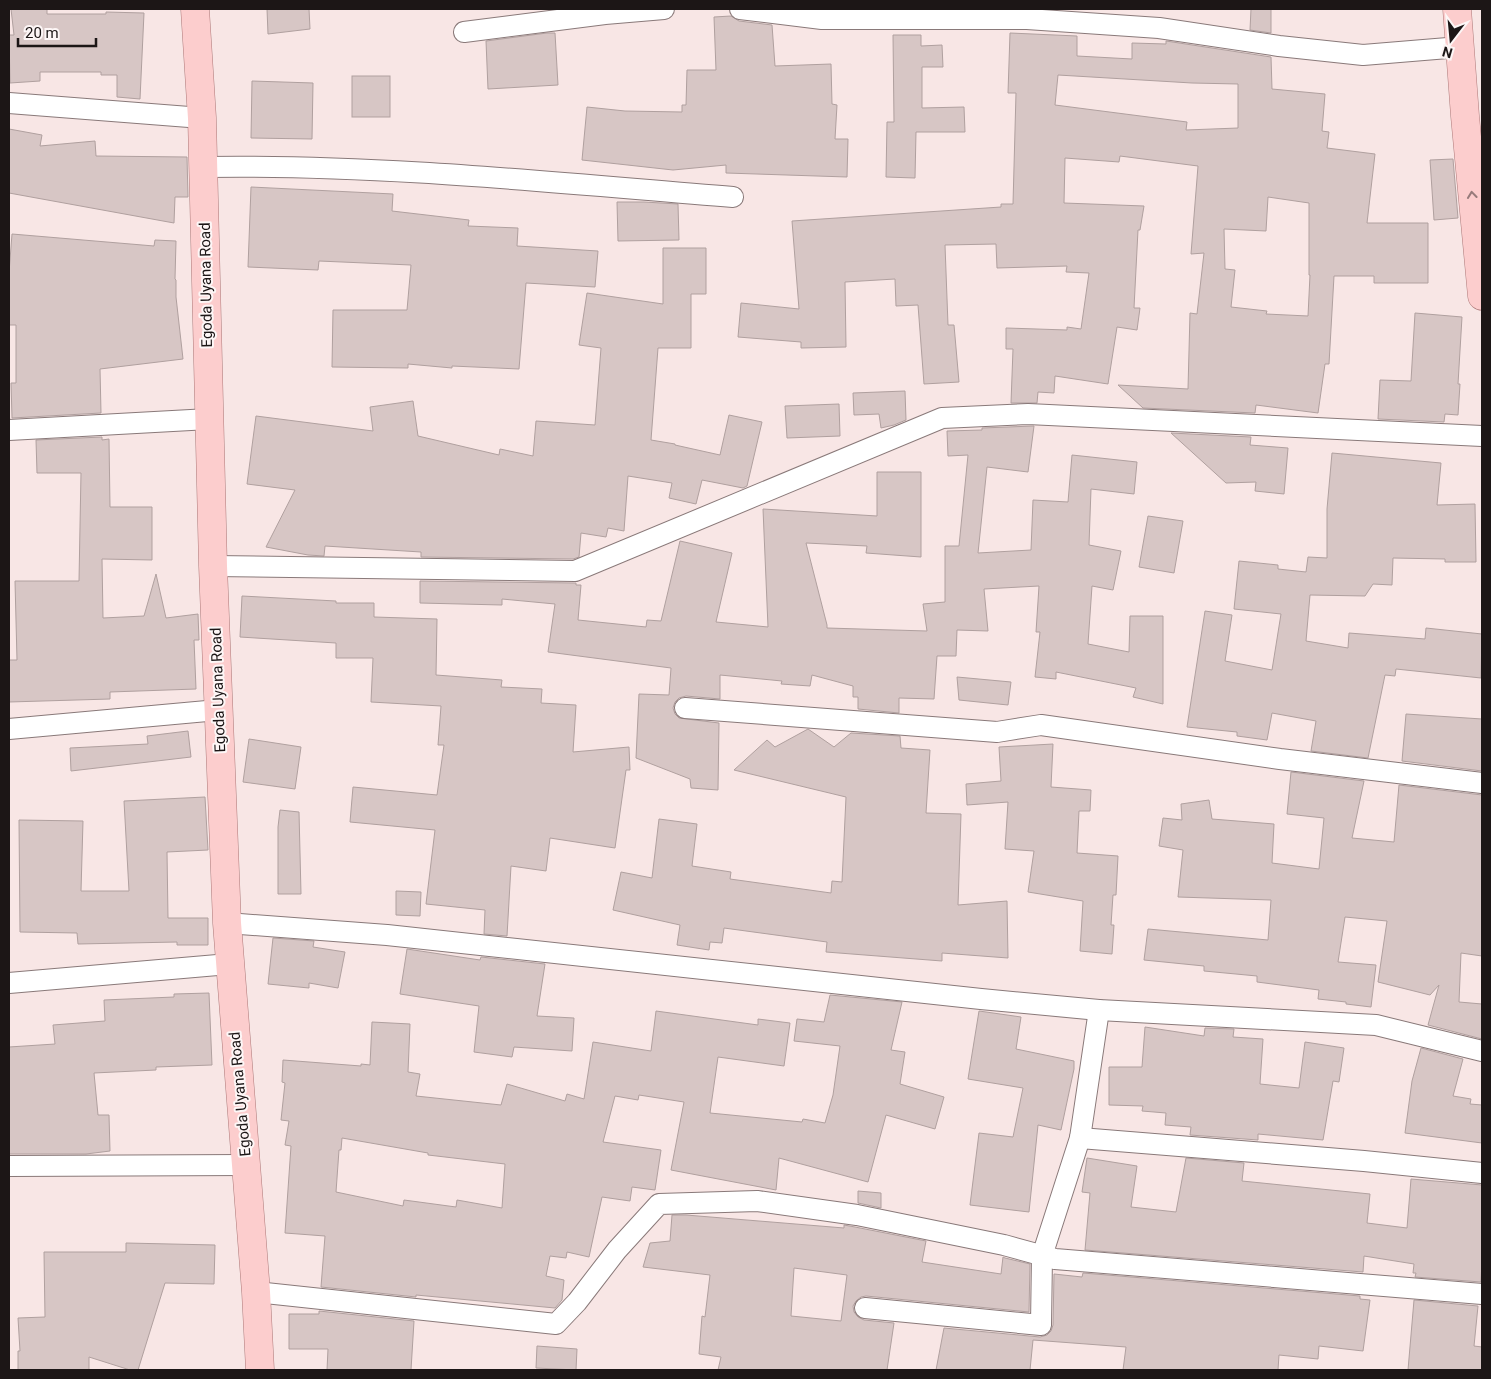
<svg xmlns="http://www.w3.org/2000/svg" width="1491" height="1379" font-family="Roboto,sans-serif">
<style>
.building{fill:#d7c6c5;stroke:#b0a09f;fill-rule:evenodd}
.lines{fill:none;stroke-linecap:round;stroke-linejoin:round}
.street-casing{stroke:#897979;stroke-width:22}
.primary-casing{stroke:#ac7878;stroke-width:29}
.street{stroke:#fff;stroke-width:20}
.primary{stroke:#fccdcd;stroke-width:28}
.oneway{stroke:#977b7b}
.labels{text-anchor:middle;stroke-width:4;stroke-linejoin:round;paint-order:stroke}
.street-label{font-size:15px;fill:#1c1616;stroke:#fdf6f6}
</style>
<rect width="100%" height="100%" fill="#f8e6e5"/>
<g class="building">
<path d="M11,9H47V14H106V12L144,13L140,99L117,97V75H101V72H40V81L10,83L9,35H14Z"/>
<path d="M267,9H309L310,29L268,34Z"/>
<path d="M1251,9H1271V33L1250,30Z"/>
<path d="M731,16L739,21L772,25L775,66L831,64L832,104L837,105L835,139H848L847,177L726,173V165L673,170L582,160L587,107L625,111L682,112V105H686L687,70H716L714,17Z"/>
<path d="M547,33H555L558,85L488,89L486,41Z"/>
<path d="M1010,33L1077,36V56L1132,59V43L1166,44V41L1271,57L1272,89L1325,94L1322,131L1329,132L1327,148L1375,154L1367,223H1428V283H1374V276H1334L1329,364H1325L1318,413L1256,405L1255,413L1143,408L1118,385L1188,389L1190,313L1197,314L1204,253L1191,254L1198,166L1120,156L1119,162L1065,158L1064,203L1144,206L1140,230H1138L1134,308H1140L1137,330L1117,327L1108,384L1055,376L1054,393L1038,392L1037,403H1011L1013,349H1006V328L1067,330V327L1081,329L1089,273L1066,272L1067,266L997,268L996,244L945,245L948,325H954L959,382L924,384L918,305L896,306L895,279L845,282L846,347L801,348V342L738,337L741,303L799,309L792,221L1001,207V204H1013L1016,93H1008ZM1058,75L1192,83L1238,84V128L1186,130L1187,122L1055,105ZM1268,197L1309,203V275H1310L1308,316L1266,314L1267,311L1231,307L1235,270L1225,269L1224,229L1266,231Z"/>
<path d="M893,35H921V46L942,45L943,67H922V108L964,107L965,132H916L915,178L886,177L887,122H894Z"/>
<rect x="352" y="76" width="38" height="41"/>
<path d="M252,81L313,83L312,139L251,138Z"/>
<path d="M9,129L42,135L40,146L95,141L96,156L187,157L188,197H175L174,223L9,193Z"/>
<path d="M1453,159L1458,218L1434,220L1430,160Z"/>
<path d="M251,187L393,194L392,211L469,220L468,226L518,228L517,246L598,251L595,287L526,283L519,369L452,366V368L408,364V368L332,367L333,310H407L411,265L319,261L318,270L248,267Z"/>
<path d="M617,202H644L678,204L679,240L618,241Z"/>
<path d="M12,234L154,246L155,240L176,241L175,279L176,280V297L183,359L100,369L101,413L12,418L11,383H16V325H9V273Z"/>
<path d="M663,248H706V294H691V348H658L651,440L675,444V445L720,455L729,415L762,422L747,486L743,488L702,480L696,504L669,498L672,483L628,476L624,531L608,528L606,537L581,533L579,557L573,559L421,557V552L325,546L324,556L308,555L266,547L295,490L247,484L256,416L373,431L370,407L413,401L418,436L499,455L500,449L533,456L536,421L595,425L601,348L579,345L587,293L663,304Z"/>
<path d="M1415,313L1462,317L1458,384H1460L1458,415L1445,414L1444,422L1378,419L1380,380L1411,381Z"/>
<path d="M905,391L906,420L894,425L881,428L879,414L854,415L853,393Z"/>
<path d="M839,404L840,436L787,438L785,406Z"/>
<path d="M1034,426L1028,472L987,467L978,553L1031,550L1033,500L1068,502L1072,455L1137,462L1134,494L1091,489L1089,545L1121,551L1113,590L1092,586L1088,644L1129,652L1130,616H1163V704L1133,697L1136,688L1056,672V679L1035,677L1040,632H1036L1039,586L984,589L988,631L957,630L956,656H937L934,699L899,698V713L858,709V697H853V686L812,675L810,686L781,684L782,681L720,675V699L686,696L679,698L675,702L673,708L675,714L679,718L719,723L718,790L691,788L690,779L636,758L639,694L669,695L671,668L548,652L555,604L502,599V605L420,603V581L576,583V585H581L578,620L646,627L647,620L661,621L680,541L732,553L716,622L768,627L763,509L877,516V472H921V557L866,553L867,546L806,543L827,625V628L927,631L923,604L945,602V546H959L968,455L948,456L947,431L982,430V428Z"/>
<path d="M1171,433L1251,437L1250,445L1288,448L1284,494L1255,491L1256,482L1226,483Z"/>
<path d="M102,437V440L109,439L110,507H152V560L102,559L103,618L144,616L156,574L166,618L198,614L199,640H194L196,689L110,692V699L9,702V660H17L15,581H79L81,473H37L36,440Z"/>
<path d="M1332,453L1441,463L1437,505L1475,504L1476,562H1445V559L1393,558L1392,585L1373,584L1365,596L1310,595L1306,641L1348,648L1349,633L1425,639L1426,628L1482,634L1481,678L1396,669L1395,676L1385,675L1368,758L1311,751L1316,721L1272,713L1267,740L1237,736V732L1187,727L1205,611L1232,615L1225,661L1272,670L1281,614L1234,609L1239,561L1278,565V569L1306,572L1308,557L1327,558V509Z"/>
<path d="M1148,516L1183,521L1174,573L1139,567Z"/>
<path d="M242,596L336,601V603H374V617L437,619L436,675L502,680L501,687L542,689L541,703L576,705L573,752L629,747L630,770H626L615,848L550,838L546,871L511,866L507,936L484,934L485,910L426,904L435,830L350,822L353,787L437,795L444,745H438L441,706L371,702L373,658H336V643L240,637Z"/>
<path d="M957,677L1011,682L1008,705L959,700Z"/>
<path d="M1406,714L1482,719V771L1402,761Z"/>
<path d="M808,729L834,747L851,733L900,736L901,748L930,750L926,813L961,814L958,905L1007,901L1008,958L942,953V961L826,952L827,942L724,928L722,943L710,942L709,950L677,945L680,925L613,910L621,872L652,878L659,819L697,824L692,866L731,872L730,879L831,893L832,881L842,882L846,797L734,770L767,740L775,747Z"/>
<path d="M188,731L191,757L71,771L70,748L148,744L147,736Z"/>
<path d="M249,739L301,747L295,789L243,782Z"/>
<path d="M1053,744L1051,787L1091,790L1090,811H1079L1077,853L1118,856L1116,895H1113L1111,925H1114L1112,954L1080,951L1083,901L1028,892L1034,851L1005,849L1008,802L967,805L966,784L1001,781L999,747Z"/>
<path d="M1291,772L1364,781L1352,838L1394,842L1399,785L1482,795V956L1461,953L1459,1002L1482,1004V1039L1428,1025L1439,985L1430,995L1378,982L1387,921L1345,917L1338,962L1376,965L1371,1007L1346,1004V1002L1318,999L1319,990L1257,982V976L1204,971V966L1144,960L1148,929L1268,940L1271,900L1178,897L1183,850L1159,846L1163,818L1182,820L1181,804L1209,800L1212,819L1274,824L1272,863L1319,869L1324,818L1287,814Z"/>
<path d="M205,797L208,850L167,852L168,918H208V945H177V942L78,944L77,933L20,932L19,820L83,821L81,891H129L124,801Z"/>
<path d="M280,810L299,812L301,894H278V827Z"/>
<path d="M396,891L421,892L420,916L396,915Z"/>
<path d="M273,938L314,941L313,947L345,952L338,988L309,983V988L268,984Z"/>
<path d="M407,949L480,960L481,957L545,964L537,1016L574,1018L572,1051L514,1047L512,1057L474,1052L479,1006L400,994Z"/>
<path d="M209,993L212,1065L156,1067V1070L94,1073L98,1115H109L110,1151L86,1154H9V1047L55,1044L53,1025L105,1021L104,1000L174,997V994Z"/>
<path d="M830,995L902,1002L891,1050L905,1052L900,1084L944,1097L935,1129L886,1115L868,1182L779,1158L776,1190L671,1170L684,1102L639,1095L638,1100L615,1096L603,1142L661,1150L655,1190L632,1187L630,1201L602,1197L589,1257L567,1252L566,1258L550,1256L546,1276L564,1280L562,1300L555,1308L416,1295V1297L321,1287L325,1236L285,1233L291,1146L285,1145L289,1121L281,1120L285,1083L282,1082L283,1060L361,1066V1064L370,1065L372,1022L410,1024L408,1072L420,1074L416,1096L501,1105L507,1084L565,1101L567,1094L584,1099L593,1042L651,1051L656,1011L758,1025V1019L790,1023L784,1066L718,1057L710,1113L802,1122L803,1119L825,1123L833,1095L840,1046L794,1041L797,1019L824,1022ZM342,1138L428,1153V1155L505,1164L502,1208L457,1200L456,1207L404,1200L403,1206L336,1192L339,1150H341Z"/>
<path d="M979,1011L1021,1017L1016,1049L1074,1061V1069L1061,1130L1038,1125L1029,1212L970,1205L979,1133L1013,1137L1023,1088L968,1079Z"/>
<path d="M1145,1027L1204,1036L1205,1028L1234,1029L1233,1037L1263,1039L1260,1084L1299,1088L1305,1042L1344,1048L1339,1082L1333,1081L1323,1140L1258,1134V1140L1190,1135L1191,1127L1165,1125L1166,1113L1142,1111L1143,1106L1109,1105V1067H1142Z"/>
<path d="M1421,1048L1463,1059L1453,1096L1471,1099L1470,1104L1482,1105V1143L1405,1133L1412,1081Z"/>
<path d="M1087,1158L1137,1166L1131,1207L1176,1212L1186,1158L1244,1163L1242,1181L1370,1194L1367,1223L1407,1228L1411,1179L1482,1185V1261L1481,1282L1415,1277L1416,1273H1413L1414,1264L1364,1256L1363,1272L1085,1250L1090,1193L1082,1192Z"/>
<path d="M858,1191L881,1193V1208L858,1203Z"/>
<path d="M672,1215H686L844,1228V1225L855,1227L926,1241L922,1262L1001,1274L1003,1257L1005,1258L1030,1264L1029,1312L866,1296L861,1297L856,1301L853,1306L854,1312L858,1317L864,1320L894,1323L887,1370H718L721,1357L699,1354L702,1316L705,1317L710,1275L643,1267L650,1243L670,1241ZM794,1268L847,1275L841,1321L791,1316Z"/>
<path d="M126,1243L215,1245L214,1284L165,1283L138,1370H130L89,1357V1370H18V1351H20L18,1318L45,1317L44,1252H126Z"/>
<path d="M1083,1273L1360,1296V1299L1370,1300L1363,1351L1319,1346L1318,1359L1279,1355L1278,1370H1123L1126,1347L1033,1340L1030,1370H936L944,1328L1040,1337L1047,1335L1051,1331L1053,1325L1054,1274L1082,1277Z"/>
<path d="M1414,1300L1478,1306L1474,1346L1482,1347V1370H1408Z"/>
<path d="M319,1311L414,1321L411,1370H327L328,1349H289V1314H319Z"/>
<path d="M537,1346L577,1349L576,1370L536,1368Z"/>
</g>
<g class="lines">
<defs>
<g id="street">
<path d="M740,9L822,19H1027L1159,28L1279,46L1363,55L1460,47"/>
<path d="M464,32L605,14L664,9"/>
<path d="M9,103L202,118"/>
<path d="M203,167C380,164 557,183 733,197"/>
<path d="M9,430L209,419"/>
<path d="M213,566L575,571L942,418L1028,414L1482,436"/>
<path d="M685,708L997,732L1041,725L1280,759L1482,783"/>
<path d="M9,729L218,710"/>
<path d="M227,923L387,935L981,999L1099,1010L1376,1025L1482,1051"/>
<path d="M9,983L229,964"/>
<path d="M1080,1138L1364,1161L1482,1173"/>
<path d="M9,1166L246,1165"/>
<path d="M256,1292L556,1324L577,1302L617,1250L659,1204L757,1201L857,1215L1004,1245L1055,1259L1482,1294"/>
<path d="M865,1308L1041,1325L1042,1256L1080,1138L1099,1010"/>
</g>
<g id="primary">
<path d="M195,9L202,118L213,566L227,923L256,1292L260,1370"/>
<path d="M1457,9L1465,116L1482,296"/>
</g>
</defs>
<use href="#street" class="street-casing"/>
<use href="#primary" class="primary-casing"/>
<use href="#street" class="street"/>
<use href="#primary" class="primary"/>
</g>
<defs><path id="oneway-chevron" d="M-2-3.5L2.5 0L-2 3.5" fill="none" stroke-width="1.6" stroke-linecap="round" stroke-linejoin="round" transform="scale(1.25)"/></defs>
<use class="oneway" href="#oneway-chevron" transform="translate(1472 195) rotate(-96)"/>
<g class="labels">
<g class="street-label">
<text transform="translate(206 285) rotate(-91)" y="5">Egoda Uyana Road</text>
<text transform="translate(218 690) rotate(-92)" y="5">Egoda Uyana Road</text>
<text transform="translate(240 1094) rotate(-95)" y="5">Egoda Uyana Road</text>
</g>
</g>
<rect width="1491" height="1379" fill="none" stroke="#1c1616" stroke-width="20"/>
<g transform="translate(1451 40) rotate(196)" stroke="#fdf6f6" stroke-width="4" paint-order="stroke">
<path d="M0-4L9 19L0 12L-9 19Z" fill="#1c1616"/>
<text y="-8" font-size="14" font-weight="bold" text-anchor="middle" fill="#1c1616">N</text>
</g>
<path d="M18 38v8h78v-8" fill="none" stroke="#1c1616" stroke-width="2.5"/>
<text x="25" y="38" font-size="15" fill="#1c1616" stroke="#fdf6f6" stroke-width="4" paint-order="stroke">20 m</text>
</svg>
